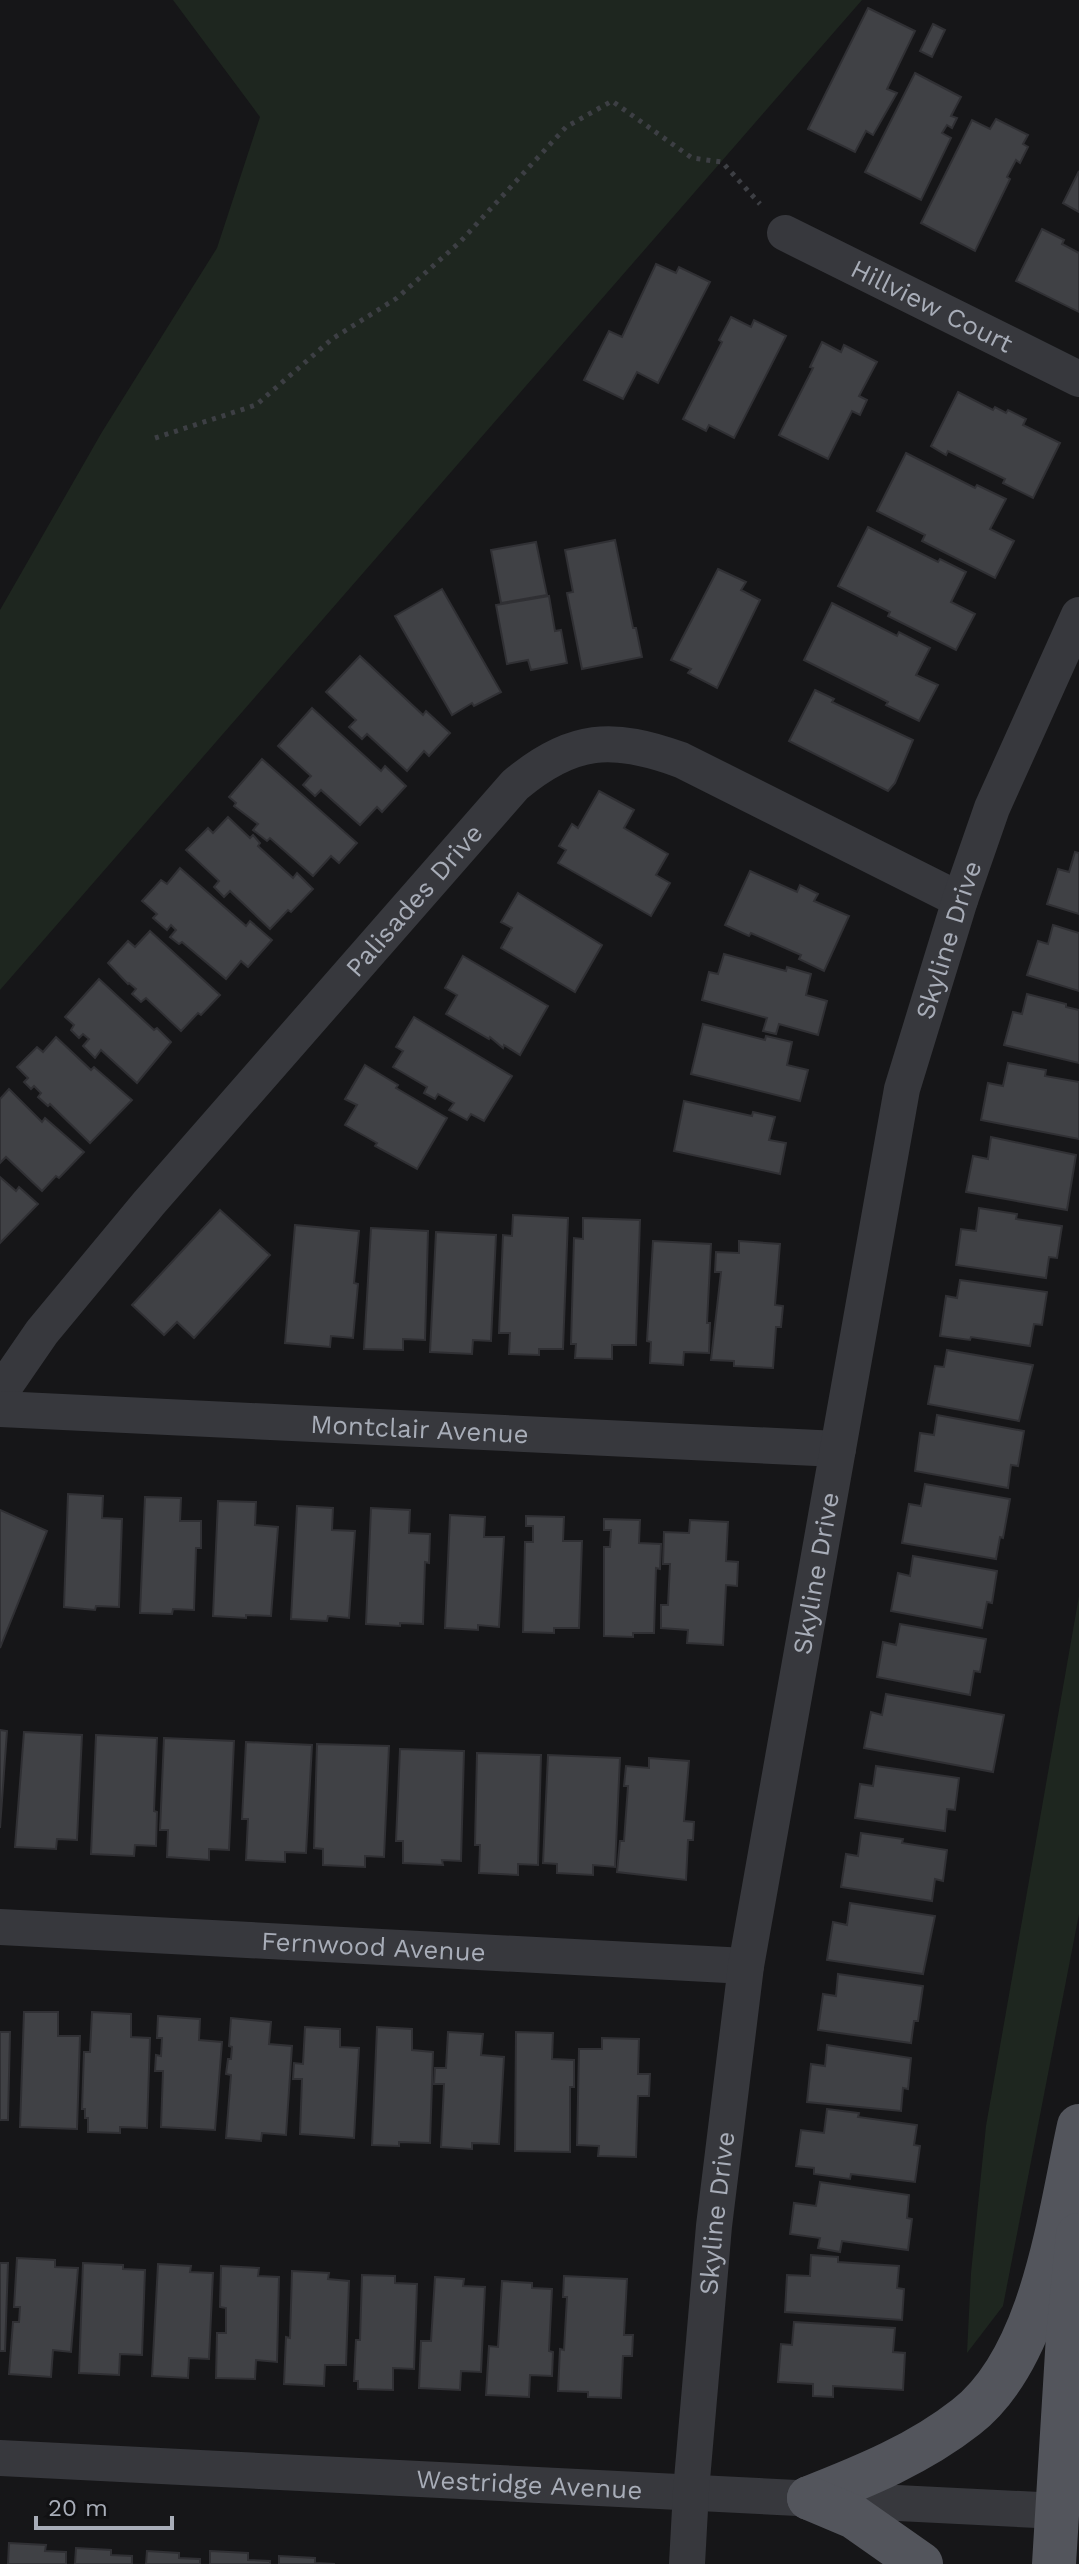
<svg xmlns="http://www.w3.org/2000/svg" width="1079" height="2564" font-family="'Work Sans',sans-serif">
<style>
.green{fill:#1e261f}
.building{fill:#404145;stroke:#303034;stroke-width:2}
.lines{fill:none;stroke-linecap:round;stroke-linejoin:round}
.path{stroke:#3d3f44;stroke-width:5;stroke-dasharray:4 6;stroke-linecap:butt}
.street{stroke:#37383d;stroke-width:36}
.primary{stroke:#53555c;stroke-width:44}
.labels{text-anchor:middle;stroke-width:8;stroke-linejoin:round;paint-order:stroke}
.street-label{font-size:26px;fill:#a8adb8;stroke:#111113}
</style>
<rect width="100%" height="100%" fill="#161618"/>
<g class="green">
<path d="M173,0H862L0,990V610L102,432L217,248L260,117Z"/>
<path d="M1079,1596V1914L1003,2306L967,2353L971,2273L986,2126Z"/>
</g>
<g class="building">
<path d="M868,8L915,31L887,89L897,93L873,135L866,131L855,152L808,129Z"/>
<path d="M933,24L945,30L932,57L920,51Z"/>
<path d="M915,73L961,97L951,116L957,118L952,128L947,125L942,133L951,138L921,200L865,172Z"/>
<path d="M996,119L1028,135L1023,144L1028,147L1020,163L1016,160L1007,177L1010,179L975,251L921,223L972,120L990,129Z"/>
<path d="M1079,171V212L1063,203Z"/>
<path d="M1042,229L1064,240L1062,244L1079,253V312L1016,281Z"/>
<path d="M656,264L676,273L679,267L710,282L658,383L637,372L623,399L584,380L609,331L622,337Z"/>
<path d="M731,317L751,327L754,320L786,336L734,438L709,425L706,431L683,419L722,342L719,340Z"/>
<path d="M822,342L841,352L844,345L877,362L859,396L867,400L860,415L852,411L828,459L779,435L813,368L810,367Z"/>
<path d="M958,392L993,410L995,407L1006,413L1008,410L1026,419L1023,425L1060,443L1033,498L1003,483L1005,479L948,451L946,455L931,446Z"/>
<path d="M906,453L975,488L977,485L1006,499L990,529L1014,541L995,578L922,541L925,535L877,511Z"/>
<path d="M868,527L938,562L940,559L966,572L951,602L975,614L956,650L888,616L890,612L838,586Z"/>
<path d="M615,540L633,628H636L642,657L582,669L567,593L573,592L565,550Z"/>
<path d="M536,542L547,595L501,603L491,550Z"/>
<path d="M718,569L746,582L741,590L760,600L717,688L688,673L691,669L671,660Z"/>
<path d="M442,589L501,692L474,706L472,703L452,715L395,616Z"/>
<path d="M549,596L555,631L561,630L567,663L531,670L528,660L507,664L496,605Z"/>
<path d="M832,603L897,636L899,632L930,648L916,675L938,685L919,721L886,705L888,702L804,660Z"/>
<path d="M360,656L423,715L426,711L450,733L429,756L424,751L407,771L367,734L362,739L349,727L356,720L326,692Z"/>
<path d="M815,690L834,699L832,702L913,740L895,783L888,791L789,741Z"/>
<path d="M312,708L381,771L385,766L406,786L382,812L377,807L360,825L321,790L315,796L303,785L311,776L278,746Z"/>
<path d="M262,759L357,843L339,863L331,856L313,876L270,838L267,841L253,830L258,824L234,806L236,803L229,797Z"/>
<path d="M599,791L634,810L624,828L668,854L656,875L670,883L651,916L558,863L566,850L559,846L572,824L578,828Z"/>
<path d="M228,817L250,838L253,835L260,843L258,846L293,878L297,873L313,889L291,912L288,910L270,929L230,891L224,897L214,887L219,881L186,850L208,828L213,833Z"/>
<path d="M1075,852L1079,853V914L1047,904L1058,869L1069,872Z"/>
<path d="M180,868L246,926L250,921L272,940L248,967L241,961L226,979L182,942L179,944L170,937L176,930L171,925L167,930L153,918L157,914L142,901L161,880L167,884Z"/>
<path d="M750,871L797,892L800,885L818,894L814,901L849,916L824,971L799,959L801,955L751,933L749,936L725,925Z"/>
<path d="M518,893L602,945L575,992L501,948L512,928L501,922Z"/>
<path d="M1053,925L1079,933V991L1027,975L1038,941L1048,944Z"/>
<path d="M150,931L220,995L201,1015L198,1013L181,1031L146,998L141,1002L132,994L136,989L129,983L128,984L108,963L128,941L135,947Z"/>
<path d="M724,954L786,971L787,967L811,974L806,995L827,1001L818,1035L779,1024L776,1034L763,1031L767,1018L702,1000L709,972L718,974Z"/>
<path d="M463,956L548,1006L520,1055L504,1045L503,1048L490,1037L489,1039L446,1014L457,995L445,988Z"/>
<path d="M99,979L154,1030L157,1028L171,1042L137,1083L101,1050L95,1058L83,1046L89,1039L83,1034L79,1038L71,1030L74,1025L65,1017Z"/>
<path d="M1027,994L1066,1004V1007L1079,1010V1063L1004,1045L1013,1012L1022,1014Z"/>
<path d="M414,1017L512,1076L484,1121L471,1114L467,1120L449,1110L454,1103L438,1094L435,1099L424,1093L427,1087L393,1067L403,1051L396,1047Z"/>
<path d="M703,1024L765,1040L766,1036L792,1042L787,1065L808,1070L800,1101L691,1074Z"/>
<path d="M56,1037L91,1070L94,1067L132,1100L90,1143L50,1104L48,1106L38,1097L41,1093L34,1086L31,1089L24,1082L28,1078L17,1067L37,1047L43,1052Z"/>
<path d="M1008,1063L1046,1070L1045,1076L1079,1082V1139L981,1120L988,1083L1003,1086Z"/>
<path d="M365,1065L398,1085L396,1088L447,1118L417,1169L375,1146L377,1143L345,1125L357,1105L345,1099Z"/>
<path d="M9,1089L42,1122L45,1118L84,1152L59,1178L56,1176L42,1191L6,1157L0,1163V1099Z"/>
<path d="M684,1101L752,1116L753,1112L775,1117L769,1140L786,1143L780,1174L674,1151Z"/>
<path d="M991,1137L1076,1155L1067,1210L966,1192L973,1156L988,1159Z"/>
<path d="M0,1177L16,1191L19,1187L38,1204L0,1243Z"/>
<path d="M979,1208L1017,1214L1016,1219L1062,1226L1057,1258L1049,1257L1046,1278L956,1265L961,1229L976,1231Z"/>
<path d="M220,1210L270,1255L194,1338L177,1322L164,1335L132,1305Z"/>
<path d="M513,1215L568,1218L563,1349H539V1355L509,1354L510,1333H499L503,1235L512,1236Z"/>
<path d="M583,1218L640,1220L636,1345H612V1359L575,1358L576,1344H571L574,1238L583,1239Z"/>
<path d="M295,1225L359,1231L354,1283L358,1284L353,1338L331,1336L330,1347L285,1343Z"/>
<path d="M371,1228L428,1231L425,1340L403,1339V1350L364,1349Z"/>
<path d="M436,1232L496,1235L491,1341L473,1340L472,1354L430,1352Z"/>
<path d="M653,1241L711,1244L707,1323H710L709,1353L684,1352L683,1365L650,1363L651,1342L647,1341Z"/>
<path d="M739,1241L780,1244L775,1305L783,1306L781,1327H776L773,1368L734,1366V1361L711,1360L721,1272H715L716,1252L739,1253Z"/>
<path d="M960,1280L1047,1292L1042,1325L1034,1324L1030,1346L971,1337L970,1340L940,1336L946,1296L957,1298Z"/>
<path d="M947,1350L1033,1365L1019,1421L928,1404L935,1366L944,1367Z"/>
<path d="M937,1415L1024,1431L1018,1466L1011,1465L1008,1488L915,1471L920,1433L934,1435Z"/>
<path d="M925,1484L1010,1499L1003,1538L1000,1537L996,1559L902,1543L909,1504L921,1506Z"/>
<path d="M68,1494L103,1496L102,1518L122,1519L119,1607L96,1606L95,1610L64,1607Z"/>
<path d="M145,1497L181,1498L180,1521H201V1548H196L194,1610L173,1609L172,1614L140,1613Z"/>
<path d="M218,1501L256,1502L255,1525L278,1527L271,1616L246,1615V1618L213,1616Z"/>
<path d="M297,1506L333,1508L332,1530L355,1531L349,1618L328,1616L327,1621L291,1619Z"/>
<path d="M371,1508L410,1510L409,1533L430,1534L429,1563L425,1562L423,1624L400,1623V1626L366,1624Z"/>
<path d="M0,1510L47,1531L0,1648Z"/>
<path d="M450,1515L485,1517L484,1537H504L499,1627L478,1625V1630L445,1628Z"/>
<path d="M526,1516L564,1517L563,1541H582L579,1628H554V1633L523,1632L525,1542H533V1526H526Z"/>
<path d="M604,1519L640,1520L639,1543L661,1544L660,1569L656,1568L654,1633H633V1637L604,1636V1547H610L611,1530H604Z"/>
<path d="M690,1520L728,1522L726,1561L738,1562L737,1586L726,1585L723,1645L687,1643L688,1630L661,1628V1605H668L670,1564H663L664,1532L689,1533Z"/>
<path d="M913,1556L997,1571L992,1603L987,1602L982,1628L891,1611L898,1573L910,1576Z"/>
<path d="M900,1624L986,1639L980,1672L974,1671L970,1695L877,1677L883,1642L896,1645Z"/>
<path d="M886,1694L1004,1715L993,1772L864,1748L871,1712L882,1715Z"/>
<path d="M0,1730L7,1731L0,1828Z"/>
<path d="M24,1732L82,1735L77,1840L57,1839L56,1849L15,1847Z"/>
<path d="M96,1735L157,1738L154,1811L157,1812L156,1846L135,1845L134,1856L91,1854Z"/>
<path d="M164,1738L234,1741L229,1850L209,1849V1860L167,1857L168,1830H160Z"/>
<path d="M246,1742L312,1745L306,1853L285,1852V1862L246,1860L248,1819H242Z"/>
<path d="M317,1744L389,1746L384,1857L365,1856V1867L323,1865V1849L314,1848Z"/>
<path d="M400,1749L464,1751L461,1861L442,1860L443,1865L403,1863V1841H396Z"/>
<path d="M477,1753L541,1755L538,1865L518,1864V1875L479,1873L480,1845H475Z"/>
<path d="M548,1755L620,1758L615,1867L593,1865V1875L557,1873V1864L543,1863Z"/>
<path d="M649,1758L689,1761L684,1821L694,1822L693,1840H688L686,1880L617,1872L620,1841H624L628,1786H624L626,1766L649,1768Z"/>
<path d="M876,1766L959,1778L955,1810L947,1809L945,1831L855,1818L860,1784L873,1786Z"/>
<path d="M861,1833L903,1839L902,1843L947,1850L943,1881L935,1879L932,1901L841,1887L846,1854L858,1856Z"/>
<path d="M850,1903L935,1916L923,1974L827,1960L833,1922L847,1925Z"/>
<path d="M838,1974L923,1986L918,2021H914L911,2043L818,2030L823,1994L836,1996Z"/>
<path d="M24,2012H58V2036H80L77,2129L20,2127Z"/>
<path d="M92,2012L131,2014V2037L150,2038L147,2128L120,2127V2133L88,2132V2118H85V2109H82L84,2052H90Z"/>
<path d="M158,2016L200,2019L199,2040L222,2042L215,2130L161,2127L163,2071H155L156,2055L161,2056L162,2038H157Z"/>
<path d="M231,2018L271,2022L269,2044L292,2046L286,2135L262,2133L261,2141L226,2138L231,2075L226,2074L228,2059H231L232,2047L229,2046Z"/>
<path d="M305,2027L340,2029V2047L359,2048L354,2138L300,2134L302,2079H293L294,2063L303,2064Z"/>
<path d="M377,2027L412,2029V2050L433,2052L430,2143L399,2142V2146L372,2145Z"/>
<path d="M0,2032H10L8,2120H0Z"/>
<path d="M448,2032L483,2034L481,2055L504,2057L499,2144L472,2143V2149L441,2147L444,2084H434L435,2068H446Z"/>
<path d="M516,2032L553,2033L552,2059L574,2060V2087H570V2152L515,2151Z"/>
<path d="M602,2038L639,2039L638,2074H650L649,2096H638L636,2157L598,2156L599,2146L577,2145L579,2049H602Z"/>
<path d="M827,2045L911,2058L908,2089L903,2088L901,2111L807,2102L811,2064L825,2066Z"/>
<path d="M827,2109L859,2113L858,2117L917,2125L914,2145L920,2146L915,2182L851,2174L850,2179L814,2174V2168L796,2166L801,2130L824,2133Z"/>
<path d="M820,2182L909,2195L907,2218L912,2219L908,2250L842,2241L840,2252L818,2248L820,2238L790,2234L794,2203L816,2206Z"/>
<path d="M811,2255L838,2257V2262L899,2266L897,2288L904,2289L902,2320L785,2312L787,2275L810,2276Z"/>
<path d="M17,2258L55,2260V2267L78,2268L71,2352L53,2350L51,2377L9,2374L13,2322H19L20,2307H14Z"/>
<path d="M0,2263H8L5,2351H0Z"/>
<path d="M83,2263L123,2265V2269L145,2270L142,2355L120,2354L119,2375L79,2373Z"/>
<path d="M158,2264L191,2266L190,2272L213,2273L209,2359L189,2358L188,2378L152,2376Z"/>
<path d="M221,2266L259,2268L258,2276L279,2277L277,2362L256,2360L255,2379L216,2378L217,2333H226V2308L220,2307Z"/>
<path d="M292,2271L329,2273L328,2279L349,2281L346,2365H325L324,2386L284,2384L286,2337L290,2338Z"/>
<path d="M362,2275L395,2276V2283L417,2284L414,2369L393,2368V2390L358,2389V2381H354L356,2340H360Z"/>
<path d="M564,2276L627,2279L624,2335H633L632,2356H623L621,2398L588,2397V2392L558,2391L560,2349L564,2350L567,2297H563Z"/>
<path d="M435,2277L464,2279L463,2286L485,2287L481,2372L461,2371L460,2390L419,2388L421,2341H431Z"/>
<path d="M502,2281L532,2283V2288L552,2289L549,2351L553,2352L552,2376L530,2375L529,2397L486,2395L489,2346L498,2347Z"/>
<path d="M794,2322L895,2328L893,2352L905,2353L903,2390L833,2386V2397L813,2396V2384L778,2382L781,2344L792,2345Z"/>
<path d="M9,2543L46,2545L45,2551L66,2552V2564H8Z"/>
<path d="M76,2548L111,2550V2555L132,2556V2564H75Z"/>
<path d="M147,2551L179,2553V2558L200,2559V2564H146Z"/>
<path d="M210,2551L248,2553V2560L270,2561V2564H210Z"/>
<path d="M279,2556L315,2558V2563L335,2564H279Z"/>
</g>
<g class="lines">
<path class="path" d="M155,438L256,405L332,339L397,298L460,242L566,127L612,101L692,158L722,162L760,204"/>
<g class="street">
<path id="s1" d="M785,233L1079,379"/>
<path id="s2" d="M0,1393L42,1332L149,1203L515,785C572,737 613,735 681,760L960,900"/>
<path id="s3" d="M0,1409L838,1449"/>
<path id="s4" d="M0,1927L746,1966"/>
<path id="s5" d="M0,2458L1058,2511"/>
<path id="s6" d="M687,2564L691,2491L714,2226L746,1966L902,1089L960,900L992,808L1079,615"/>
</g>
<g class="primary">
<path d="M809,2498C865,2476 919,2454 966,2417C1043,2357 1059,2216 1079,2126"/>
<path d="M809,2498L854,2517L921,2564"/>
<path d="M1054,2564L1068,2336L1078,2235"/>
</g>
</g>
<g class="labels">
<g class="street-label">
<text dy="9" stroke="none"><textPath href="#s1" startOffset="164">Hillview Court</textPath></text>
<text dy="9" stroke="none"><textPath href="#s2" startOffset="644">Palisades Drive</textPath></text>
<text dy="9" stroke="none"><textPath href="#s6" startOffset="1648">Skyline Drive</textPath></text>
<text dy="9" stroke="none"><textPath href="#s3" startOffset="420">Montclair Avenue</textPath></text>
<text dy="9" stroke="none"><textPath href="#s6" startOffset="1000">Skyline Drive</textPath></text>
<text dy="9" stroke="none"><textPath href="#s4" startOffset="374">Fernwood Avenue</textPath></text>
<text dy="9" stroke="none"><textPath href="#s6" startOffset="352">Skyline Drive</textPath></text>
<text dy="9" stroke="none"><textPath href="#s5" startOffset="530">Westridge Avenue</textPath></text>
</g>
</g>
<path d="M36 2516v12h136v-12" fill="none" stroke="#a8adb8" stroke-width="4"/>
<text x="48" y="2516" font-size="24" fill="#a8adb8" stroke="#111113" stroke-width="6" paint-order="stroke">20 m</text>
</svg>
